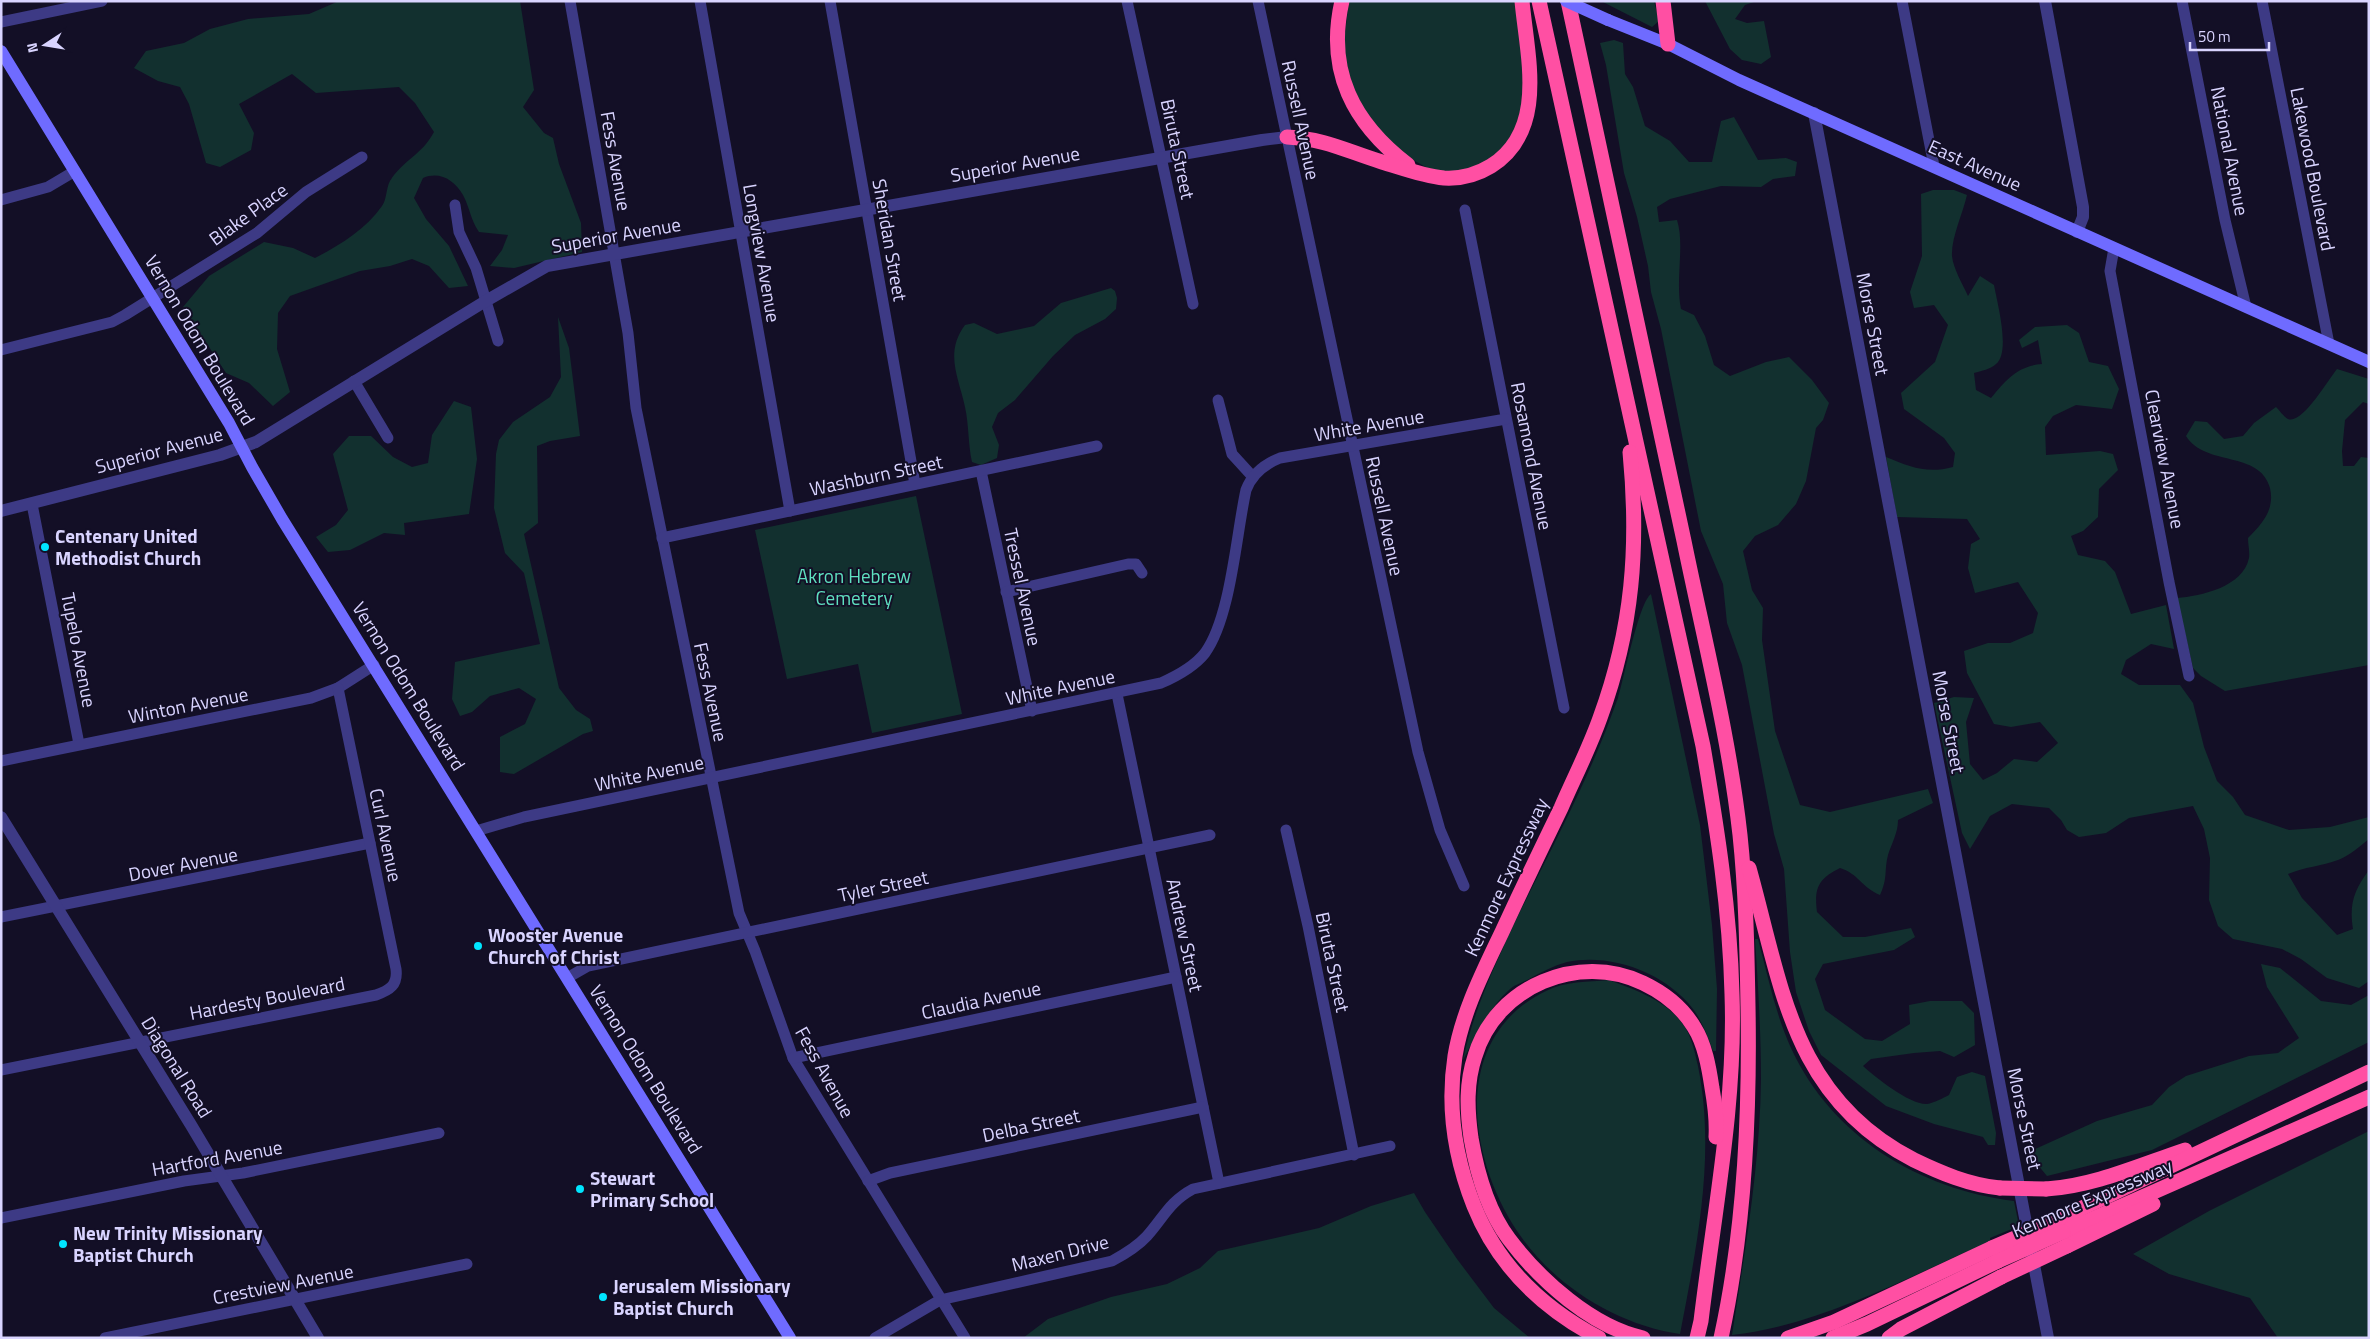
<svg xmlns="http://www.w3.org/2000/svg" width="2370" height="1339" font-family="'Titillium Web',sans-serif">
<rect width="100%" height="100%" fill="#130f26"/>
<g fill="#12302f">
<path d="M339 1H520L534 90 523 107 544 133 553 138 559 164 581 223 582 252 514 268 490 266 502 250 508 235 479 232C470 219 470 208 463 195 454 180 440 171 423 178L414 198 426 219 449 246 468 286 449 288 429 266 412 259 390 266 360 271 290 296 278 313 277 349 290 392 273 406 249 383 226 373 183 307 209 276 264 242 293 248 315 258C340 245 365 230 382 206 387 199 386 188 390 181 403 160 422 155 434 132L415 103 399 87 316 93 292 74 239 104 254 133 251 150 220 167 206 163 189 104 180 87 158 81 134 68 146 51 184 43 210 29 248 19 309 14Z"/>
<path d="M1349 1H1517L1525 89 1521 114 1515 131 1498 155 1488 162 1452 173 1431 170 1392 148 1354 95 1343 49Z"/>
<path d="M1601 1H1654L1659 21 1652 27Z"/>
<path d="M1705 1H1757L1745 5 1735 19 1747 23 1764 21 1771 57 1761 64 1742 60 1730 49Z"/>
<path d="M1614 40 1623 43 1625 74 1633 87 1645 126 1670 141 1689 162H1712L1721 121 1734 117 1758 160 1786 158 1797 162 1795 176 1773 179 1761 187 1721 186 1670 199 1657 207 1659 222 1677 220C1685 245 1675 280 1681 309L1694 315 1705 336 1714 365 1730 376 1766 362 1789 357 1812 380 1829 403 1823 420 1816 428 1806 481 1796 504 1778 525 1755 536 1743 551 1752 590 1763 608 1762 640 1775 731 1800 805 1830 812 1928 789 1933 803 1898 820C1898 833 1892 842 1888 855 1884 871 1888 878 1880 895 1861 887 1859 874 1840 868 1818 879 1814 888 1817 912L1843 937H1865L1911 928 1915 937 1894 950 1823 964 1815 979 1825 1010 1865 1039 1882 1041 1910 1024 1909 1005 1930 1001H1962L1974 1013 1975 1045 1954 1057 1940 1051 1914 1053 1871 1059 1863 1066C1875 1077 1910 1105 1927 1104 1934 1103 1943 1098 1949 1095L1957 1077 1972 1072 1985 1076 1996 1133 1995 1145H1988L1983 1137 1934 1124 1886 1106 1821 1055 1809 1031 1796 992 1790 952 1784 869 1774 834 1742 665 1727 623 1723 584 1701 531 1661 329 1651 292 1648 266 1637 217 1624 173 1606 65 1600 43Z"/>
<path d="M1933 190H1954L1967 195C1963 213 1951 238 1952 256 1953 268 1963 285 1968 296L1980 276 1994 285C1997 302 2011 352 1996 364 1991 369 1981 371 1974 373L1976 390 1991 398C2006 380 2017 366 2042 364L2038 340 2022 348 2019 340 2035 327 2067 325 2079 333 2089 362 2108 366 2119 389 2112 409 2076 405 2053 416 2045 427 2046 455 2100 451 2113 454 2118 470 2099 489 2098 517 2083 531 2071 536 2078 555 2105 561 2115 572 2131 614 2166 605 2174 649 2151 644 2126 660 2121 674 2139 685H2180L2193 703 2204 747 2217 781 2233 797 2245 815 2289 830 2330 827 2369 817V839C2360 846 2349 856 2338 860 2322 866 2304 867 2288 874L2302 898 2337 935 2353 929C2349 904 2354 890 2369 870V981L2359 988 2327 978 2301 959 2282 949 2233 939 2218 926 2209 900 2210 858 2204 829 2193 806 2129 818 2106 833 2079 837 2067 830 2061 820 2049 808 2012 804 1990 816 1970 849 1962 833 1934 703 1954 697 1974 698 1966 722 1970 764 1983 780 1997 773 2014 759 2037 762 2058 743 2040 722 2011 727 1994 724 1967 673 1964 651 1988 643H2010L2033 633 2038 613 2018 582 1975 593 1968 568 1971 544 1980 539 1967 519 1897 517 1886 457C1910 467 1927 474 1953 467L1955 453 1944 438 1904 409 1901 393 1935 362 1948 325 1934 305 1914 308 1910 292 1922 256 1921 194Z"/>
<path d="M1111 288 1115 291 1117 298 1116 309 1105 319 1075 335 1053 356 1015 400 998 413 992 427 999 445 997 458 981 465 972 462C968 444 969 425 965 407 959 378 944 353 965 325L974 323 997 334 1034 326 1061 303Z"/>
<path d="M558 317 569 348 580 436 550 441 537 446 538 523 524 534 559 688 576 710 590 719 593 731 583 734 514 774 500 772V737L525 724 536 699 519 688 490 696 472 712 460 716 452 699 455 662 540 644 524 573 505 553 494 508 496 454 499 440 513 422 550 397 561 377Z"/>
<path d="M2337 369 2369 379V404L2363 402 2345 420 2342 451 2343 466H2354L2361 457 2369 458V665L2225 691 2201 676 2193 668 2177 598C2201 596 2243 587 2249 558 2250 552 2248 545 2248 538 2262 524 2275 510 2270 488 2260 450 2205 467 2186 436L2195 421 2207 422 2224 439 2243 436 2254 423 2276 407C2279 410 2284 417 2288 419 2302 425 2328 380 2337 369Z"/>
<path d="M454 401 471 407 477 459 469 514 404 523 405 535 384 533 350 550 328 552 316 537 336 525 348 510 333 454 349 436H371L393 457 412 467 428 463 432 435Z"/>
<path d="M916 496 962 714 872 733 858 664 787 679 755 530Z"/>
<path d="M1651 594 1700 825 1712 925 1717 989 1716 1051H1713C1708 1037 1702 1021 1693 1009 1665 973 1612 953 1567 962 1553 966 1541 972 1529 979 1522 983 1514 985 1509 990 1488 1009 1476 1036 1463 1060 1473 1012 1494 967 1515 922 1546 859 1580 796 1606 730 1610 719 1614 709 1618 698 1624 679 1639 602 1651 594Z"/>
<path d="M1755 939H1758C1768 976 1775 1013 1791 1048 1832 1137 1919 1189 2014 1201L2019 1226 1990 1238V1241C1911 1276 1818 1326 1732 1335 1745 1251 1760 1165 1761 1079 1761 1032 1758 985 1755 939Z"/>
<path d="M2261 964 2280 968 2321 1001 2351 1005 2369 995V1042L2152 1150 2047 1176 2037 1164 2033 1150 2097 1121 2152 1105 2169 1087 2186 1076 2249 1056 2278 1053 2299 1038 2267 987Z"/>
<path d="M1609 980C1633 989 1660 998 1678 1018 1691 1032 1694 1049 1698 1066 1716 1155 1697 1246 1680 1334 1619 1325 1559 1289 1522 1238 1469 1164 1447 1039 1546 991 1565 981 1588 982 1609 980Z"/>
<path d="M2369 1131V1338H2278L2250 1298 2169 1274 2133 1254 2209 1211Z"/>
<path d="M1414 1193 1425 1212 1457 1259 1494 1308 1530 1338H1023L1048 1319 1111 1297 1167 1284 1200 1268 1218 1251 1319 1228 1371 1206Z"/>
</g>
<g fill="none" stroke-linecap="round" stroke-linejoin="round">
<g stroke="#3d3a85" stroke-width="11">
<path d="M570 1 628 333 636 408 739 913 755 951 793 1058 965 1338"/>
<path d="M700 1 790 511"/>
<path d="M830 1 915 484"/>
<path d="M1127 1 1193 304"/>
<path d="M1258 1 1418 752 1440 830 1464 886"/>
<path d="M1902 1 1934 166"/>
<path d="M2182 1 2225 220 2246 307"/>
<path d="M2262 1 2329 344"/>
<path d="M1 22 102 1"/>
<path d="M1 200 48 187 75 171"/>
<path d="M455 205 459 232 476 268 498 341"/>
<path d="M1465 210 1564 708"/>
<path d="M2114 248 2110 271 2169 582 2189 676"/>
<path d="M1 350 112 322 125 315 257 233 306 192 362 157"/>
<path d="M354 381 388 438"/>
<path d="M1218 400 1232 454 1253 477"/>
<path d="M981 471 1032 711"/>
<path d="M32 504 79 744"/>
<path d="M662 538 1097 446"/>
<path d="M1006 592 1128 564H1136L1142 573"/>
<path d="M1117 694 1219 1183"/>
<path d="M1 761 311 698 338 688 374 665"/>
<path d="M1286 830 1308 926 1354 1155"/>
<path d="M476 831 524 817 1161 683C1177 676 1194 667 1205 653 1231 617 1236 535 1246 490 1252 474 1265 464 1280 458L1506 419"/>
<path d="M1 917 370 843"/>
<path d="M567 978 588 966 1210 835"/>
<path d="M793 1058 1176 977"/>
<path d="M1 1070 376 995C390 990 398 985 396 969L338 688"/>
<path d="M868 1181 890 1173 1203 1107"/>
<path d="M1 1218 184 1181 243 1173 439 1133"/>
<path d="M105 1338 467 1264"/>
<path d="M875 1338 940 1300 1112 1261C1125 1254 1137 1247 1147 1236 1164 1217 1169 1202 1193 1189L1390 1146"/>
</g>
<g stroke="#3d3a85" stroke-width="12">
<path d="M2045 1 2083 207V217L2077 232"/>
<path d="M1814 113 2048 1338"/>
<path d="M1 511 220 455 256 442 484 302 547 266 1262 140 1287 137"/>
<path d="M1 817 191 1125 318 1338"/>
</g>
<g stroke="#6f6bff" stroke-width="12">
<path d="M1608 20 1668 44 1739 80 2369 362"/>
<path d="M1 51 229 423 252 467 282 519 790 1338"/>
</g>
<g stroke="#ff4fa3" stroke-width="15">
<path d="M1342 1C1326 71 1353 123 1408 165"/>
<path d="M1539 1 1703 746C1717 828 1730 910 1732 994 1736 1103 1714 1212 1701 1321L1697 1338"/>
<path d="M1568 1C1606 181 1646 361 1684 541 1704 639 1729 736 1740 835 1746 892 1747 949 1748 1006 1750 1116 1745 1229 1721 1338"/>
<path d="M1663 1 1668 44"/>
<path d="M1287 137C1326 139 1346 151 1382 162 1402 168 1423 176 1444 178 1461 179 1478 174 1491 166 1548 130 1527 56 1522 1"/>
<path d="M1749 868C1782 986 1792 1098 1914 1160 1941 1173 1969 1185 2000 1188"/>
<path d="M2046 1189C2094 1186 2140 1165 2185 1150"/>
<path d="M2059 1219 2369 1072"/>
<path d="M2063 1232 2369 1097"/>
<path d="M2067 1246 2153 1204"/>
<path d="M1599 1338C1542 1308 1498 1266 1474 1206 1455 1158 1447 1107 1455 1056 1462 1013 1483 972 1502 932 1521 891 1541 849 1561 808 1574 778 1589 749 1600 718 1633 628 1639 546 1630 452"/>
<path d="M1643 1338C1592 1327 1540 1280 1509 1239 1487 1210 1477 1173 1471 1138 1467 1109 1466 1083 1475 1056 1496 986 1579 952 1643 983 1664 993 1682 1007 1694 1027 1705 1044 1709 1068 1712 1088 1715 1105 1717 1120 1716 1137"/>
<path d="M1788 1338 1834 1322 1992 1248"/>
<path d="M1833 1338 1867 1324 1998 1261"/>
<path d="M1889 1338 1901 1329 2001 1277"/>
</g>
<path stroke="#6f6bff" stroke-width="12" d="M1566 1 1608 20"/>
<g stroke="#ff4fa3" stroke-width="15">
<path d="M2000 1188 2046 1189"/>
<path d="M1992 1248 2059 1219"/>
<path d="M1998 1261 2063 1232"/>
<path d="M2001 1277 2067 1246"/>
</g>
</g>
<g fill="#00e5ff" stroke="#130f26" stroke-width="2">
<circle cx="45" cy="547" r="5"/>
<circle cx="478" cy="946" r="5"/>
<circle cx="580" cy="1189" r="5"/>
<circle cx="63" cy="1244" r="5"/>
<circle cx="603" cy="1297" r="5"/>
</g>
<g text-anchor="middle" stroke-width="4" stroke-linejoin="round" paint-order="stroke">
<g font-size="19" fill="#d9d4ff" stroke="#130f26">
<text transform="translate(1301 120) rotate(78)" y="7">Russell Avenue</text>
<text transform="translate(1178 149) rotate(78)" y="7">Biruta Street</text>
<text transform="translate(2230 151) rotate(79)" y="7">National Avenue</text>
<text transform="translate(616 161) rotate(80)" y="7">Fess Avenue</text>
<text transform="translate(1015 164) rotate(-10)" y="7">Superior Avenue</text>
<text transform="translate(1975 165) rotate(24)" y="7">East Avenue</text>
<text transform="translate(2313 169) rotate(79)" y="7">Lakewood Boulevard</text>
<text transform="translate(248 214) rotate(-36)" y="7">Blake Place</text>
<text transform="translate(616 235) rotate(-10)" y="7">Superior Avenue</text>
<text transform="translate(890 240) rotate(80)" y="7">Sheridan Street</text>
<text transform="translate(762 253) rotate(80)" y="7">Longview Avenue</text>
<text transform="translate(1873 324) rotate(79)" y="7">Morse Street</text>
<text transform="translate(200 340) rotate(59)" y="7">Vernon Odom Boulevard</text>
<text transform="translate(1369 425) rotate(-10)" y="7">White Avenue</text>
<text transform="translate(159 450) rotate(-15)" y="7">Superior Avenue</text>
<text transform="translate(1532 456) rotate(79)" y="7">Rosamond Avenue</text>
<text transform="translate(2165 459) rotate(79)" y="7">Clearview Avenue</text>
<text transform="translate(876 475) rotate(-12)" y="7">Washburn Street</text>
<text transform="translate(1385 516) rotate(78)" y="7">Russell Avenue</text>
<text transform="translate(1023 587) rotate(78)" y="7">Tressel Avenue</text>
<text transform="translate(79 650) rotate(79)" y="7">Tupelo Avenue</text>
<text transform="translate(409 686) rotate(58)" y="7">Vernon Odom Boulevard</text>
<text transform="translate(1060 687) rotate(-12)" y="7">White Avenue</text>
<text transform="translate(711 692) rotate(78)" y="7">Fess Avenue</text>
<text transform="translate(188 705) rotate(-11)" y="7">Winton Avenue</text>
<text transform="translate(1949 722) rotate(79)" y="7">Morse Street</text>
<text transform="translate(649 773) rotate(-12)" y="7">White Avenue</text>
<text transform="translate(386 835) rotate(78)" y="7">Curl Avenue</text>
<text transform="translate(183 864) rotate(-11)" y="7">Dover Avenue</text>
<text transform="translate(1506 877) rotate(-65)" y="7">Kenmore Expressway</text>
<text transform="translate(883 886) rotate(-12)" y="7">Tyler Street</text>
<text transform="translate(1185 935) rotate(78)" y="7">Andrew Street</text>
<text transform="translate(1333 962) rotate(78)" y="7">Biruta Street</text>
<text transform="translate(267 998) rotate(-11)" y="7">Hardesty Boulevard</text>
<text transform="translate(981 1000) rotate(-12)" y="7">Claudia Avenue</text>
<text transform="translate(177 1067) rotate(58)" y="7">Diagonal Road</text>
<text transform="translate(646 1069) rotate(58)" y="7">Vernon Odom Boulevard</text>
<text transform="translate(825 1072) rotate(61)" y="7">Fess Avenue</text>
<text transform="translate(2025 1119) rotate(78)" y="7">Morse Street</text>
<text transform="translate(1031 1125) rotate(-12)" y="7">Delba Street</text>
<text transform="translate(217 1158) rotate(-10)" y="7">Hartford Avenue</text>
<text transform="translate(2092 1198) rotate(-23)" y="7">Kenmore Expressway</text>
<text transform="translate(1060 1253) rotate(-14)" y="7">Maxen Drive</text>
<text transform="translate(283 1284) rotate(-11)" y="7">Crestview Avenue</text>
</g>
<g font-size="19" font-weight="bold" fill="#d9d4ff" stroke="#130f26" text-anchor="start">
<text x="55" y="543">Centenary United<tspan x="55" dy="22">Methodist Church</tspan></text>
<text x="488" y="942">Wooster Avenue<tspan x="488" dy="22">Church of Christ</tspan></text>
<text x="590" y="1185">Stewart<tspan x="590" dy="22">Primary School</tspan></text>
<text x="73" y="1240">New Trinity Missionary<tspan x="73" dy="22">Baptist Church</tspan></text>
<text x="613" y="1293">Jerusalem Missionary<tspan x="613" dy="22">Baptist Church</tspan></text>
</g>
<g font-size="19" fill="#5fe0c0" stroke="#130f26">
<text x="854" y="583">Akron Hebrew<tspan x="854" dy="22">Cemetery</tspan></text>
</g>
</g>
<rect width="2370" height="1339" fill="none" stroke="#d9d4ff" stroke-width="5"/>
<g transform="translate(45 45) rotate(258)" stroke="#130f26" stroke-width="4" paint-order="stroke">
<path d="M0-4L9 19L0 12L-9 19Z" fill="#d9d4ff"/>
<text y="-8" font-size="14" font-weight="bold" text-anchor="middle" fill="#d9d4ff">N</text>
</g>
<path d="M2190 42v8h79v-8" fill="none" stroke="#d9d4ff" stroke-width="2.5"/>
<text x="2198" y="42" font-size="15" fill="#d9d4ff" stroke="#130f26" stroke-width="4" paint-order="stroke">50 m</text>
</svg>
